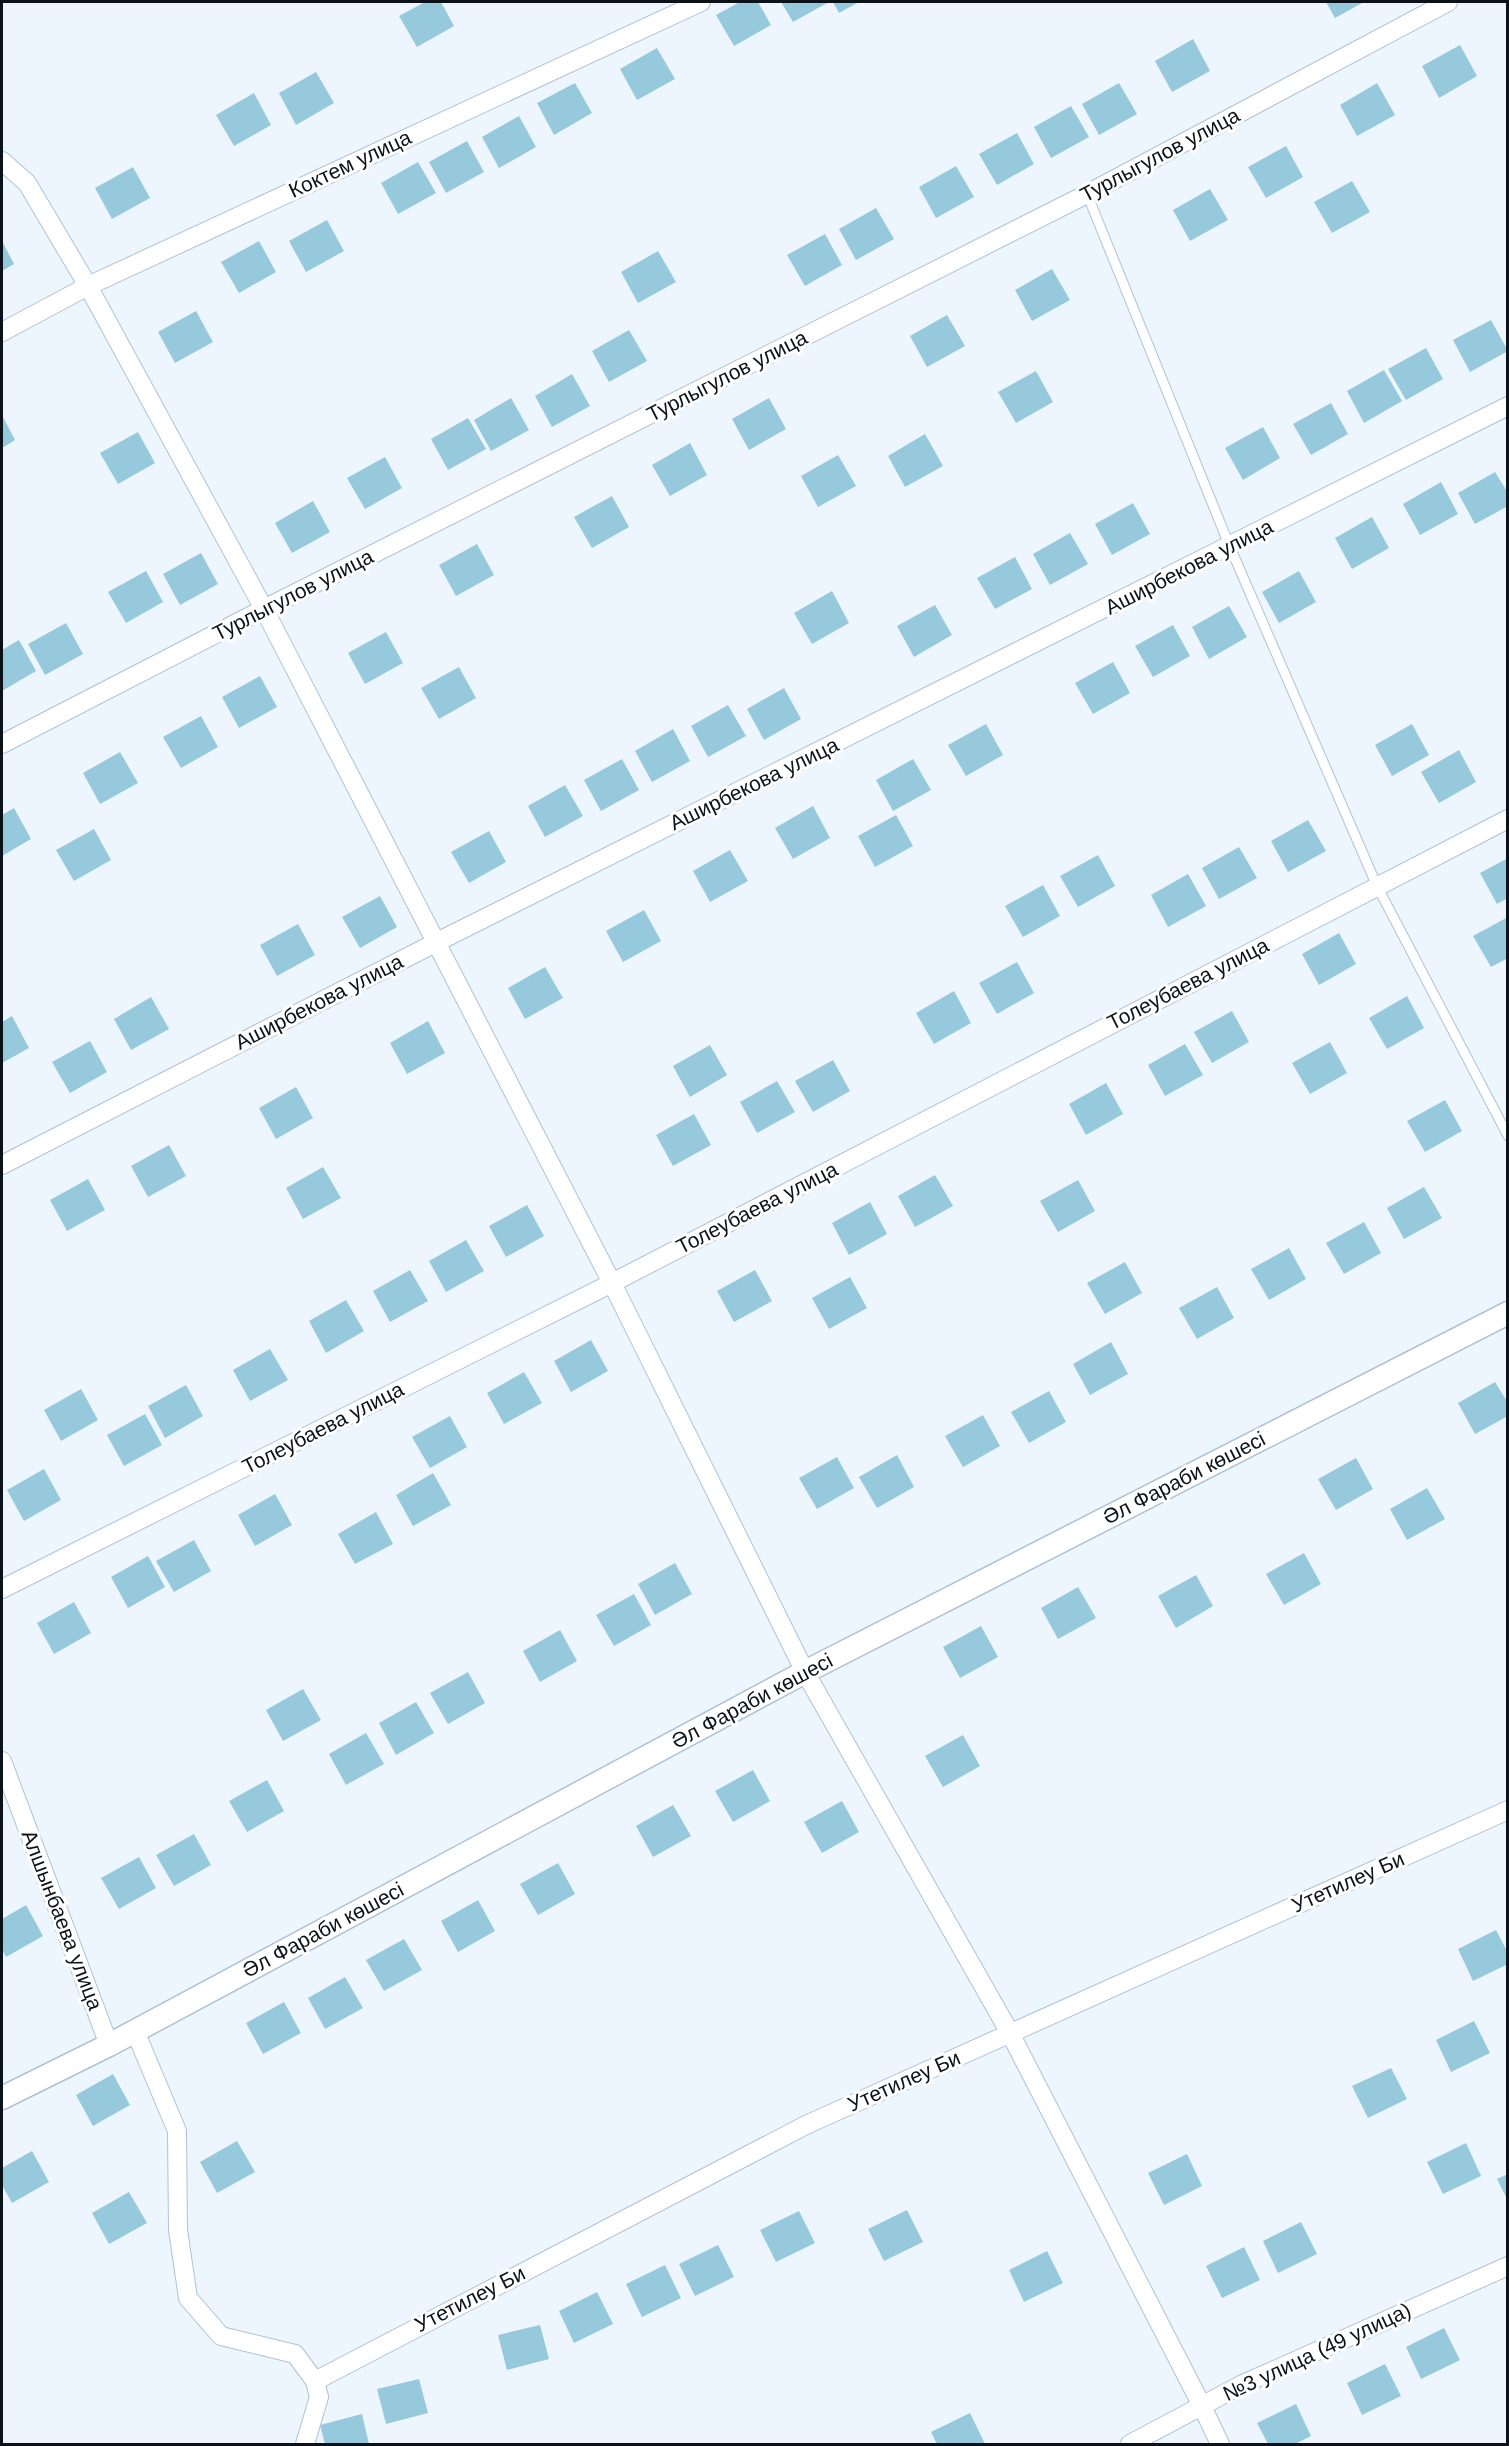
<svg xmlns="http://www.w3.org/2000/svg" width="1509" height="2446" font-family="Arial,sans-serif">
<rect width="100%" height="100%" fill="#edf6fe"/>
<g fill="#97c9dc">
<path d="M425 2H441L454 26 417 47 399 16Z"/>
<path d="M740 2H758L771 25 734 46 716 15Z"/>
<path d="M781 2H829L793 22Z"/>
<path d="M833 2H859L839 13Z"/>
<path d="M1326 2H1364L1335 18Z"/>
<path d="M1193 39 1210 71 1172 92 1155 61Z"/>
<path d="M1460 45 1477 76 1439 98 1422 66Z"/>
<path d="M657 48 675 79 637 100 620 69Z"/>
<path d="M316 72 334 103 296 125 279 93Z"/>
<path d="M575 83 592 113 554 135 537 103Z"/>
<path d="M1119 83 1137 114 1099 135 1082 104Z"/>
<path d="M1377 83 1395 115 1357 136 1340 105Z"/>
<path d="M254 93 271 125 234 146 216 115Z"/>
<path d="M1071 106 1089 137 1051 158 1034 127Z"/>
<path d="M519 116 536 147 499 168 482 137Z"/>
<path d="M1017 133 1034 164 997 185 979 154Z"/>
<path d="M467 141 484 172 446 193 429 162Z"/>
<path d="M1286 146 1303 177 1266 198 1248 167Z"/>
<path d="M418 162 436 193 398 214 381 183Z"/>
<path d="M956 166 974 197 936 218 919 187Z"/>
<path d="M133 167 150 198 112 219 95 188Z"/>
<path d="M1352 181 1370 212 1332 233 1314 202Z"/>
<path d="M1210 189 1228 220 1190 241 1173 210Z"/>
<path d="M876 208 894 239 856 260 839 229Z"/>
<path d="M327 220 344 251 306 272 289 241Z"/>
<path d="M825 234 842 265 805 286 787 255Z"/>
<path d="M2 241 14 264 2 271Z"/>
<path d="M259 241 276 272 239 293 221 262Z"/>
<path d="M658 251 676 282 638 303 621 272Z"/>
<path d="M1052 269 1070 300 1032 321 1015 290Z"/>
<path d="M196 311 213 342 175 363 158 332Z"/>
<path d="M947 315 965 346 927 367 910 336Z"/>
<path d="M1491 320 1508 351 1470 372 1453 340Z"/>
<path d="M629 330 647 361 609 382 592 351Z"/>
<path d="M1426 348 1443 379 1406 400 1388 369Z"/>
<path d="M1384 370 1402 401 1364 423 1347 391Z"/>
<path d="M1036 371 1053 402 1016 423 998 392Z"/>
<path d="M572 374 590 406 552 427 535 396Z"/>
<path d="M511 398 529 430 491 451 474 420Z"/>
<path d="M769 398 786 429 749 450 732 419Z"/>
<path d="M1331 403 1348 434 1311 455 1293 424Z"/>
<path d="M2 415 15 440 2 448Z"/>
<path d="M468 418 486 449 448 470 431 439Z"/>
<path d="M1263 427 1280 458 1243 480 1225 448Z"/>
<path d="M138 432 155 463 118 484 100 453Z"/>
<path d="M925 434 943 466 905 487 888 456Z"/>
<path d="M690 443 707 475 670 496 652 465Z"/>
<path d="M838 455 856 486 818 507 801 476Z"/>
<path d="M385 457 402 488 365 509 347 478Z"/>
<path d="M1495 472 1508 493V506L1475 524 1458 493Z"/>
<path d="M1441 482 1458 514 1420 535 1403 504Z"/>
<path d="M612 496 629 527 592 548 574 517Z"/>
<path d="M313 501 330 532 292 553 275 523Z"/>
<path d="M1133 503 1150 534 1112 555 1095 524Z"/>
<path d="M1372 517 1389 548 1352 569 1335 538Z"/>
<path d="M1070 533 1088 564 1050 585 1033 554Z"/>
<path d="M477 544 494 575 456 596 439 565Z"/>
<path d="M201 553 218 584 180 605 163 574Z"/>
<path d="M1015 557 1032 589 995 609 977 578Z"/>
<path d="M146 571 163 602 126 623 108 592Z"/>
<path d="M1299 571 1316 602 1279 623 1262 592Z"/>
<path d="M832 591 849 623 812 644 794 613Z"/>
<path d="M935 605 952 635 914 657 897 626Z"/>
<path d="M1229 606 1247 637 1209 659 1192 627Z"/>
<path d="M66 623 83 654 45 675 28 644Z"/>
<path d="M1173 625 1190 656 1153 677 1135 646Z"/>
<path d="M386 632 403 663 365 684 348 653Z"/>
<path d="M19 640 36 671 2 691V650Z"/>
<path d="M1113 662 1130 693 1093 714 1075 683Z"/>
<path d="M459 667 476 698 439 719 421 688Z"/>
<path d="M260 676 277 707 239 728 222 697Z"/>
<path d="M784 688 801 719 764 740 747 709Z"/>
<path d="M728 705 746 736 708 757 691 726Z"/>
<path d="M201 716 218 747 181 768 163 737Z"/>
<path d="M986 724 1003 755 966 776 948 745Z"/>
<path d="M1412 724 1429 755 1392 776 1375 745Z"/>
<path d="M673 729 690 761 652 782 635 751Z"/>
<path d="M1459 750 1476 782 1439 803 1421 772Z"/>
<path d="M120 752 138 783 100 804 83 773Z"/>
<path d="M622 759 639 790 601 811 584 780Z"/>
<path d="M913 759 931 790 893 811 876 780Z"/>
<path d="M565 785 583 816 545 837 528 806Z"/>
<path d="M813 806 830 838 793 859 775 828Z"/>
<path d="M14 808 31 839 2 856V815Z"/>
<path d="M896 815 913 846 875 867 858 836Z"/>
<path d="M1308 820 1326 851 1288 872 1271 841Z"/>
<path d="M94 829 111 860 74 881 56 850Z"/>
<path d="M489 831 506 862 469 883 451 852Z"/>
<path d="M1239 847 1257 878 1219 899 1202 868Z"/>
<path d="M730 850 748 881 710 902 693 871Z"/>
<path d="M1098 855 1115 886 1078 907 1060 876Z"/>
<path d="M1508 858V898L1497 904 1480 873Z"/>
<path d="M1188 874 1206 906 1168 927 1151 895Z"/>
<path d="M1043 885 1060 916 1023 937 1005 906Z"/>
<path d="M380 896 397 927 360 948 342 917Z"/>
<path d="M644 910 661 941 623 962 606 931Z"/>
<path d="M1508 917V958L1491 967 1473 936Z"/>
<path d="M298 924 315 955 277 976 260 945Z"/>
<path d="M1339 933 1356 964 1319 985 1302 954Z"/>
<path d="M1017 962 1034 993 997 1014 979 983Z"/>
<path d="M545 967 563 998 525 1019 508 988Z"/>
<path d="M954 991 971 1023 934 1044 916 1013Z"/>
<path d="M1407 996 1424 1028 1387 1049 1369 1018Z"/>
<path d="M151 997 169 1029 131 1050 114 1019Z"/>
<path d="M1232 1011 1249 1042 1212 1063 1194 1032Z"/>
<path d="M12 1016 29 1048 2 1063V1022Z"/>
<path d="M428 1021 445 1053 407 1074 390 1043Z"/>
<path d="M90 1041 107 1072 70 1093 52 1062Z"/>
<path d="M1330 1042 1347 1073 1310 1094 1292 1063Z"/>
<path d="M1185 1044 1203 1075 1165 1096 1148 1065Z"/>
<path d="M710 1045 727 1075 690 1097 673 1066Z"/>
<path d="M833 1060 850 1091 813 1112 795 1081Z"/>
<path d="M777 1081 795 1112 757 1133 740 1102Z"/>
<path d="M1106 1083 1123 1114 1086 1135 1069 1104Z"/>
<path d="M296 1087 313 1118 276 1139 259 1108Z"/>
<path d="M1445 1100 1462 1131 1425 1152 1407 1121Z"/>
<path d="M694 1114 711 1145 673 1166 656 1135Z"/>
<path d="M169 1145 186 1176 148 1197 131 1166Z"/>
<path d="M323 1167 341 1198 303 1219 286 1188Z"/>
<path d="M935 1175 953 1206 915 1227 898 1196Z"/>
<path d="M88 1179 105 1210 67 1231 50 1200Z"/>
<path d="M1078 1180 1095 1211 1058 1232 1040 1201Z"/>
<path d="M1424 1187 1442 1218 1404 1239 1387 1208Z"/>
<path d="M870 1202 887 1234 849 1255 832 1223Z"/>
<path d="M527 1205 544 1236 506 1257 489 1226Z"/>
<path d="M1364 1222 1381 1253 1344 1274 1326 1243Z"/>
<path d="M466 1240 484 1271 446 1292 429 1261Z"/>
<path d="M1289 1248 1306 1279 1269 1300 1251 1269Z"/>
<path d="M1125 1262 1142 1293 1105 1314 1087 1283Z"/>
<path d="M410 1270 428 1301 390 1322 373 1291Z"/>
<path d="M755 1270 772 1301 734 1322 717 1291Z"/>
<path d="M850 1277 867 1308 829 1329 812 1298Z"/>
<path d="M1217 1287 1234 1318 1197 1339 1179 1308Z"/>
<path d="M346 1300 364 1331 326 1353 309 1321Z"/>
<path d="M591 1340 608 1371 571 1392 554 1361Z"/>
<path d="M1111 1342 1128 1374 1090 1395 1073 1364Z"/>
<path d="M270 1349 288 1380 250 1401 233 1370Z"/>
<path d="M524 1372 542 1403 504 1424 487 1393Z"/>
<path d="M1495 1382 1508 1403V1416L1475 1434 1458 1403Z"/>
<path d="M186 1385 203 1416 165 1438 148 1406Z"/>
<path d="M81 1389 98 1420 61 1441 44 1410Z"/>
<path d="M1049 1391 1066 1422 1029 1443 1011 1412Z"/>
<path d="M145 1414 162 1445 124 1466 107 1435Z"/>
<path d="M983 1415 1000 1446 963 1467 945 1436Z"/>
<path d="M450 1416 467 1447 430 1468 412 1437Z"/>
<path d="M897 1455 914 1487 877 1508 859 1477Z"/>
<path d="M837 1457 854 1488 817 1509 799 1478Z"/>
<path d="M1356 1458 1373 1489 1336 1510 1318 1479Z"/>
<path d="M44 1469 61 1500 24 1521 7 1490Z"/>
<path d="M433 1473 451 1505 413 1526 396 1495Z"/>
<path d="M1427 1488 1445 1519 1407 1540 1390 1509Z"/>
<path d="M275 1494 292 1525 255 1546 238 1515Z"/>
<path d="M376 1512 393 1544 355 1564 338 1534Z"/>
<path d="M194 1540 211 1571 174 1592 156 1561Z"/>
<path d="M1304 1553 1321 1584 1284 1605 1266 1574Z"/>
<path d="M148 1556 165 1587 128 1608 111 1577Z"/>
<path d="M675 1563 692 1594 655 1615 638 1584Z"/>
<path d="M1196 1575 1213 1606 1176 1628 1158 1596Z"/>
<path d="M1078 1587 1096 1618 1058 1639 1041 1608Z"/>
<path d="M634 1594 651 1625 614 1646 596 1615Z"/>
<path d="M74 1602 91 1633 54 1654 37 1623Z"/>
<path d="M981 1626 998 1657 960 1678 943 1647Z"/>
<path d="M560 1630 577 1661 540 1682 523 1651Z"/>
<path d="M468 1672 485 1703 448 1724 430 1693Z"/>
<path d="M303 1689 321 1720 283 1741 266 1710Z"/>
<path d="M416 1702 434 1733 396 1755 379 1723Z"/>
<path d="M366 1733 384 1764 346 1785 329 1754Z"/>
<path d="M963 1735 980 1766 943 1787 925 1756Z"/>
<path d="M753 1770 770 1801 733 1822 715 1791Z"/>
<path d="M267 1780 284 1811 247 1832 229 1801Z"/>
<path d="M842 1801 859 1832 822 1853 804 1822Z"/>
<path d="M673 1805 691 1836 653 1857 636 1826Z"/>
<path d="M194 1834 211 1865 174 1886 156 1855Z"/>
<path d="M139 1857 156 1888 119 1909 101 1878Z"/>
<path d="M558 1863 575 1894 538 1915 520 1884Z"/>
<path d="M478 1900 495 1931 458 1952 441 1921Z"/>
<path d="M26 1905 43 1936 6 1957 2 1949V1919Z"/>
<path d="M1496 1930 1508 1953V1964L1473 1981 1458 1949Z"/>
<path d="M404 1939 422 1970 384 1991 366 1960Z"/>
<path d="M345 1977 363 2008 325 2029 308 1998Z"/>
<path d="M284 2002 301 2033 263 2054 246 2023Z"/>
<path d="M1474 2021 1490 2053 1451 2072 1436 2040Z"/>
<path d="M1391 2068 1407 2099 1368 2118 1352 2086Z"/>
<path d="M113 2074 130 2105 93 2126 76 2095Z"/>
<path d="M237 2141 255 2172 217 2193 200 2162Z"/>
<path d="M1466 2143 1481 2176 1443 2194 1427 2162Z"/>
<path d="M32 2151 49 2182 12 2203 2 2185V2168Z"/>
<path d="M1187 2154 1202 2186 1164 2205 1148 2173Z"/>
<path d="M1508 2174V2201L1497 2179Z"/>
<path d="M129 2192 147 2223 109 2244 92 2213Z"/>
<path d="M907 2210 923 2242 884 2261 868 2229Z"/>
<path d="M799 2211 815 2243 776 2262 760 2230Z"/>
<path d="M1301 2222 1317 2254 1278 2273 1263 2241Z"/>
<path d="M718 2245 734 2277 695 2296 679 2264Z"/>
<path d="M1244 2247 1260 2280 1222 2298 1206 2266Z"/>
<path d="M1047 2251 1063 2283 1024 2302 1009 2270Z"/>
<path d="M665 2265 681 2298 642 2317 626 2284Z"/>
<path d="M597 2292 613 2324 574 2343 559 2311Z"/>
<path d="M540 2325 549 2359 507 2370 498 2335Z"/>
<path d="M1444 2328 1460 2360 1421 2379 1406 2347Z"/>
<path d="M1385 2364 1401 2396 1362 2415 1347 2383Z"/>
<path d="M419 2379 428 2413 386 2424 377 2389Z"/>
<path d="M1296 2404 1311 2436 1295 2444H1268L1257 2423Z"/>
<path d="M970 2413 985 2444H937L931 2432Z"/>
<path d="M362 2414 369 2444H325L320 2425Z"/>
</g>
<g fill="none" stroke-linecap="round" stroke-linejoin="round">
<g stroke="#aec2d6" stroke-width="11">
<path id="service" d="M1087 194 1230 547 1377 886 1508 1136"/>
</g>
<g stroke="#aec2d6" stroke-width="20">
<g id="minor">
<path d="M2 161 27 183 88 286 264 609 612 1283 805 1672 1010 2033 1202 2406 1220 2444"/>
<path d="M2 332 88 286 701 2"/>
<path d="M2 744 264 609 1087 194 1448 2"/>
<path d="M2 1165 437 942 1508 406"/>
<path d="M2 1589 612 1283 1508 819"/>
<path d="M2 1761 109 2045"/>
<path d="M135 2031 177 2131 178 2230 188 2298 221 2336 295 2354 315 2381 319 2397 305 2444"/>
<path d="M315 2381 806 2125 1508 1810"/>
<path d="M1130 2444 1241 2385 1508 2266"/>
</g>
</g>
<g stroke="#aec2d6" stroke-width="25">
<path id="tertiary" d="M2 2098 109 2045 805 1672 1508 1313"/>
</g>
<use href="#service" stroke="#fff" stroke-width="9"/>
<use href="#minor" stroke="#fff" stroke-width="18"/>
<use href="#tertiary" stroke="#fff" stroke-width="22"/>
</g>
<g text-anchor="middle" stroke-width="6" stroke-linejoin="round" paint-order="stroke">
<g font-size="21" fill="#0b1219" stroke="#fff">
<text transform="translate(1160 155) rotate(-28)" y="7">Турлыгулов улица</text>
<text transform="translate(350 164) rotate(-25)" y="7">Коктем улица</text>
<text transform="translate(727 376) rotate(-27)" y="7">Турлыгулов улица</text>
<text transform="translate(1189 567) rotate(-27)" y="7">Аширбекова улица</text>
<text transform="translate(293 595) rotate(-27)" y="7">Турлыгулов улица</text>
<text transform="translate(754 784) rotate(-26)" y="7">Аширбекова улица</text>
<text transform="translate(1188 984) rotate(-27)" y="7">Толеубаева улица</text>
<text transform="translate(319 1002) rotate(-27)" y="7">Аширбекова улица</text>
<text transform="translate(757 1208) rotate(-27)" y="7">Толеубаева улица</text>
<text transform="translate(323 1428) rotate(-27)" y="7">Толеубаева улица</text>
<text transform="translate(1184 1478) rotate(-27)" y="7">Әл Фараби көшесі</text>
<text transform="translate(752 1701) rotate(-28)" y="7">Әл Фараби көшесі</text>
<text transform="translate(1348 1882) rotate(-24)" y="7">Утетилеу Би</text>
<text transform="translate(62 1920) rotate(69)" y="7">Алшынбаева улица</text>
<text transform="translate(323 1930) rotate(-28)" y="7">Әл Фараби көшесі</text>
<text transform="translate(904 2081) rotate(-24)" y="7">Утетилеу Би</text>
<text transform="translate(470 2299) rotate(-27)" y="7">Утетилеу Би</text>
<text transform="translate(1317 2352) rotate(-25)" y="7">№3 улица (49 улица)</text>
</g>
</g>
<rect width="1509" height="2446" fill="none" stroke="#0b1219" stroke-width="6"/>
</svg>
